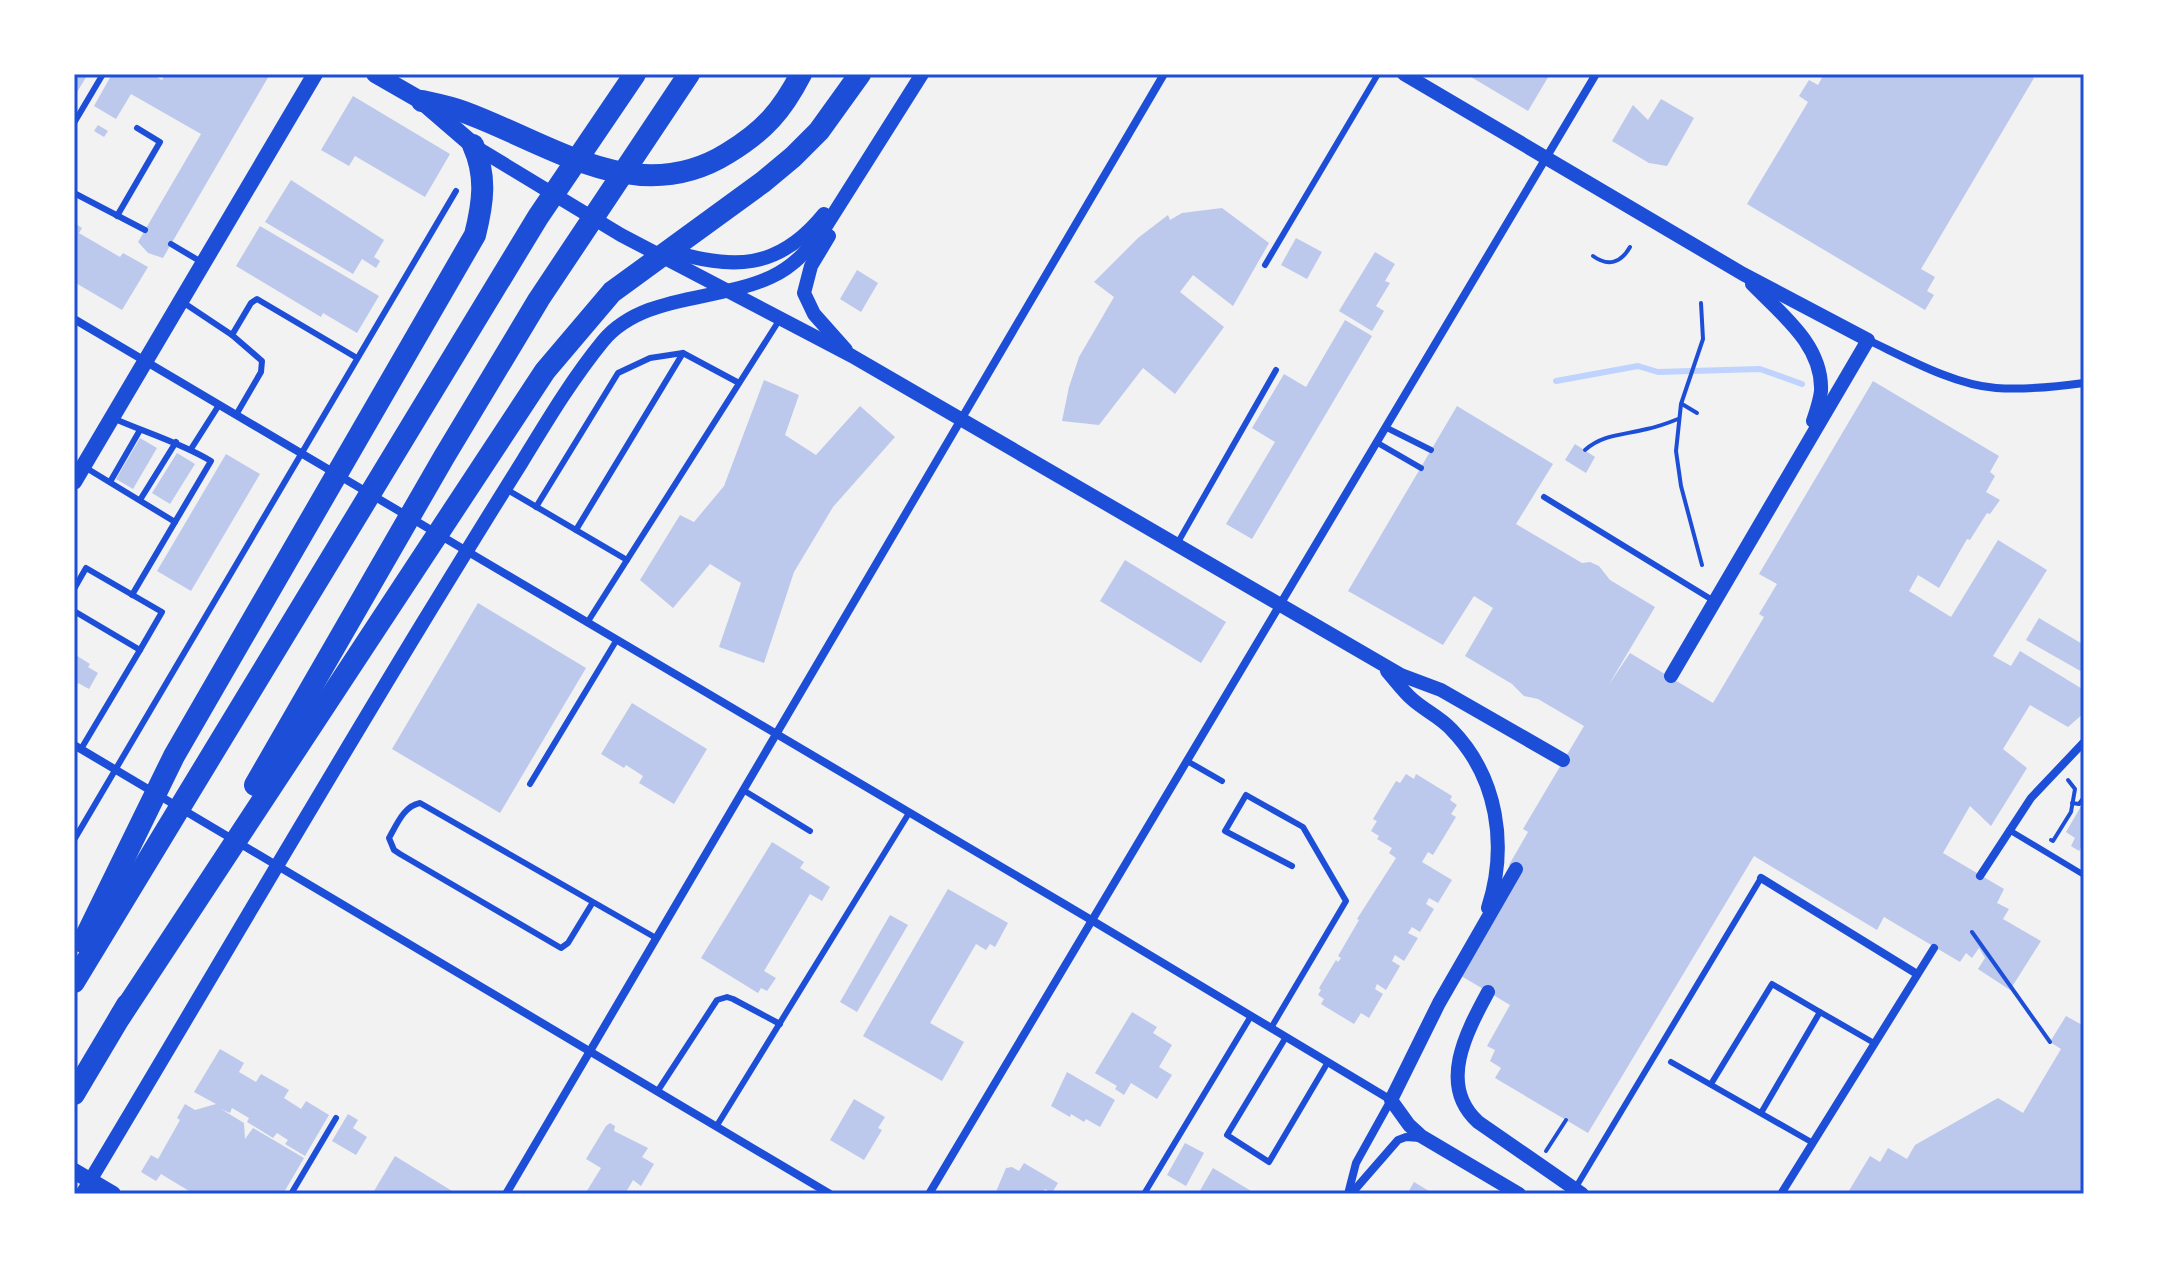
<svg xmlns="http://www.w3.org/2000/svg" width="2158" height="1268" font-family="'Public Sans',sans-serif">
<rect width="100%" height="100%" fill="#f2f2f2"/>
<g fill="none" stroke-linecap="round" stroke-linejoin="round">
<path stroke="#bfd3fe" stroke-width="6" d="M1556 381 1638 366 1658 372 1760 369 1802 384"/>
</g>
<g fill="#bdc9ec">
<path d="M74 74H88L74 97Z"/>
<path d="M112 74H151L162 80 165 74H270L163 258 148 253 138 242 201 134 131 94 116 119 94 106Z"/>
<path d="M1466 74H1550L1528 111Z"/>
<path d="M1824 74H2027L2034 78 1921 269 1935 277 1927 291 1934 295 1925 310 1747 204 1808 102 1799 96 1809 80 1818 85Z"/>
<path d="M353 96 450 154 425 197 355 156 349 166 321 150Z"/>
<path d="M1661 99 1694 118 1667 166 1649 163 1612 141 1633 105 1648 120Z"/>
<path d="M98 125 108 131 104 137 94 131Z"/>
<path d="M291 180 384 240 374 257 380 261 376 268 362 259 353 274 265 222Z"/>
<path d="M1222 208 1269 243 1233 306 1193 275 1180 292 1224 327 1175 394 1143 368 1099 425 1062 421 1069 387 1079 357 1114 297 1094 282 1138 238 1168 215 1170 220 1182 213Z"/>
<path d="M74 223 82 228 79 233 120 257 123 253 148 267 122 310 74 282Z"/>
<path d="M260 226 379 296 357 333 323 313 321 317 236 266Z"/>
<path d="M1296 238 1322 252 1307 279 1281 265Z"/>
<path d="M1375 252 1395 264 1385 281 1390 283 1376 306 1384 311 1372 331 1339 311Z"/>
<path d="M857 270 878 283 861 312 840 299Z"/>
<path d="M1345 320 1372 336 1252 539 1226 524 1275 442 1252 428 1284 374 1306 387Z"/>
<path d="M764 380 799 395 785 435 816 455 860 406 895 437 833 507 794 572 764 663 719 647 741 583 710 564 673 608 640 580 680 515 694 522 724 486Z"/>
<path d="M1873 381 1999 456 1990 472 1995 476 1986 492 2000 500 1990 514 1987 513 1970 540 1967 539 1939 588 1918 575 1909 591 1951 617 1998 540 2047 570 1993 656 2011 666 2020 651 2084 690V713L2068 727 2030 705 2003 749 2027 768 1991 826 1970 806 1943 853 2004 889 1997 903 2009 909 2003 919 2041 941 2010 990 1978 969 1985 958 1979 948 1972 958 1966 953 1960 962 1884 917 1877 930 1754 856 1588 1133 1495 1078 1501 1068 1490 1061 1495 1050 1487 1046 1510 1005 1458 974 1518 870 1509 865 1528 832 1523 829 1584 726 1538 699 1524 696 1512 684 1465 656 1493 608 1474 596 1443 645 1348 591 1457 406 1553 464 1516 524 1582 563 1590 562 1599 566 1610 580 1655 607 1608 686 1630 653 1713 703 1764 617 1759 614 1777 584 1759 574Z"/>
<path d="M140 438 157 448 133 489 116 479Z"/>
<path d="M1575 444 1595 457 1586 473 1565 460Z"/>
<path d="M177 453 195 464 170 504 152 493Z"/>
<path d="M226 454 260 474 191 591 157 571Z"/>
<path d="M1125 560 1226 622 1201 663 1100 601Z"/>
<path d="M478 603 586 668 500 813 392 749Z"/>
<path d="M2039 618 2084 645V673L2026 640Z"/>
<path d="M74 654 90 664 88 667 98 673 89 689 78 683 74 691Z"/>
<path d="M632 703 707 749 674 804 639 783 643 776 626 765 624 768 601 754Z"/>
<path d="M1406 774 1414 779 1416 774 1452 796 1450 800 1457 805 1451 814 1456 817 1433 855 1428 852 1422 862 1452 880 1438 903 1429 898 1426 904 1434 909 1420 932 1412 927 1408 933 1418 938 1404 961 1395 955 1392 961 1400 966 1386 990 1377 984 1375 989 1383 994 1369 1018 1361 1013 1354 1024 1321 1004 1324 999 1318 995 1321 990 1319 988 1336 960 1338 962 1341 958 1338 956 1359 920 1357 919 1396 858 1389 853 1392 848 1377 839 1379 836 1371 831 1377 821 1373 819 1396 781 1400 783Z"/>
<path d="M2084 801V843L2079 851 2071 846 2075 838 2066 832Z"/>
<path d="M772 842 804 862 800 868 830 887 822 901 810 894 764 971 776 978 767 991 761 988 758 993 701 958Z"/>
<path d="M948 889 1008 923 995 947 990 944 986 950 976 944 930 1023 964 1042 942 1081 863 1036Z"/>
<path d="M890 915 908 925 857 1012 840 1002Z"/>
<path d="M1132 1012 1157 1027 1153 1033 1172 1045 1159 1067 1172 1075 1157 1099 1131 1083 1124 1095 1115 1089 1117 1086 1095 1073Z"/>
<path d="M2066 1016 2084 1026V1194H1847L1870 1156 1880 1162 1888 1148 1907 1159 1915 1145 1998 1098 2023 1113 2061 1049 2050 1042Z"/>
<path d="M220 1049 244 1063 239 1072 256 1082 261 1074 289 1090 284 1098 301 1109 306 1101 329 1115 305 1156 285 1144 288 1140 277 1133 273 1138 247 1122 249 1118 232 1108 230 1113 221 1109 244 1123 245 1139 253 1128 304 1158 283 1194H194L161 1174 156 1181 141 1172 151 1155 158 1159 180 1120 177 1118 185 1104 195 1110 216 1104 194 1092Z"/>
<path d="M1067 1072 1115 1100 1100 1127 1086 1119 1084 1122 1071 1114 1070 1117 1051 1106Z"/>
<path d="M854 1099 885 1117 878 1128 882 1130 864 1160 830 1140Z"/>
<path d="M348 1114 358 1120 353 1128 367 1137 356 1155 332 1141Z"/>
<path d="M610 1123 615 1126 614 1131 648 1148 642 1157 654 1164 641 1186 633 1180 625 1194H585L601 1168 586 1159 606 1126Z"/>
<path d="M1185 1143 1204 1153 1186 1186 1167 1175Z"/>
<path d="M395 1156 457 1194H378L374 1191Z"/>
<path d="M1024 1163 1058 1183 1052 1193 1045 1189 1042 1194H995L1006 1168 1012 1167 1019 1171Z"/>
<path d="M1213 1168 1256 1194H1198Z"/>
<path d="M1414 1182 1434 1194H1407Z"/>
</g>
<g fill="none" stroke-linecap="round" stroke-linejoin="round">
<g stroke="#1d4ed8" stroke-width="4">
<path d="M1593 256C1608 267 1621 263 1630 247"/>
<path d="M1701 303 1703 339 1681 404 1676 451 1681 486 1702 565"/>
<path d="M1682 404 1697 413"/>
<path d="M1585 450C1603 434 1624 435 1647 429 1657 427 1668 423 1678 419"/>
<path d="M2072 803 2079 804 2084 797"/>
<path d="M2051 840 2053 841 2071 812 2075 789 2068 780"/>
<path d="M1972 932 2050 1042"/>
<path d="M1546 1151 1566 1120"/>
</g>
<g stroke="#1d4ed8" stroke-width="6">
<path d="M74 123 103 74"/>
<path d="M74 193 145 230"/>
<path d="M117 216 160 142 137 128"/>
<path d="M171 244 203 263"/>
<path d="M1265 265 1378 74"/>
<path d="M184 303 232 335 262 361 261 372 236 415"/>
<path d="M232 335 251 303 257 299 357 358"/>
<path d="M115 419C147 433 181 443 211 461L175 522"/>
<path d="M1385 427 1431 450"/>
<path d="M1376 442 1421 468"/>
<path d="M191 449 219 405"/>
<path d="M83 466 175 522 132 595"/>
<path d="M110 482 140 430"/>
<path d="M506 489 627 560"/>
<path d="M1544 497 1714 601"/>
<path d="M140 500 176 442"/>
<path d="M536 507 618 373 650 358 683 353 739 383"/>
<path d="M576 530 683 353"/>
<path d="M1177 544 1276 370"/>
<path d="M74 589 86 568 162 612 140 650 74 611"/>
<path d="M587 623 780 319"/>
<path d="M81 749 140 650"/>
<path d="M1187 761 1222 781"/>
<path d="M530 784 616 641"/>
<path d="M743 790 810 831"/>
<path d="M2009 830 2084 875"/>
<path d="M74 840 456 191"/>
<path d="M593 902 568 943 561 948 400 854 394 850 389 838C397 824 404 806 420 803L656 938"/>
<path d="M1271 1028 1346 901 1303 827 1246 795 1225 831 1292 866"/>
<path d="M1286 1037 1227 1135 1269 1162 1328 1062"/>
<path d="M1671 1062 1813 1143"/>
<path d="M1711 1084 1772 984 1820 1012"/>
<path d="M657 1092 717 1000 727 997 733 999 780 1024"/>
<path d="M1761 1113 1820 1012 1874 1043"/>
<path d="M716 1127 909 813"/>
<path d="M1576 1187 1761 878"/>
<path d="M291 1194 336 1118"/>
<path d="M1144 1194 1251 1016"/>
</g>
<g stroke="#1d4ed8" stroke-width="8">
<path d="M74 319 1093 921 1391 1100 1356 1163 1348 1194"/>
<path d="M1868 340C1906 358 1954 385 1996 388 2025 390 2055 387 2084 383"/>
<path d="M74 745 830 1194"/>
<path d="M1980 876 2031 798 2084 742"/>
<path d="M1761 878 1917 974"/>
<path d="M506 1194 1164 74"/>
<path d="M929 1194 1596 74"/>
<path d="M1351 1194 1398 1140 1406 1137 1420 1138"/>
<path d="M1781 1194 1934 948"/>
</g>
<g stroke="#1d4ed8" stroke-width="14">
<path d="M1404 74 1743 274 1868 340 1671 676"/>
<path d="M474 146 621 235 852 356 1401 675 1441 690 1563 760"/>
<path d="M829 236 811 266 804 293 814 314 846 350"/>
<path d="M667 250C732 270 778 271 824 214"/>
<path d="M1752 284C1781 314 1823 345 1821 391 1820 401 1816 412 1813 421"/>
<path d="M1387 671C1395 680 1403 691 1412 699 1424 710 1440 717 1451 729 1498 777 1508 846 1488 908"/>
<path d="M1516 869 1439 1003 1391 1100 1409 1125 1421 1136 1519 1194"/>
<path d="M1488 992C1467 1031 1437 1085 1478 1122L1582 1194"/>
<path d="M82 1194C196 1004 307 813 422 624 455 570 488 516 522 462 547 421 572 379 603 341 643 293 718 302 771 277 795 266 811 247 826 226L922 74"/>
</g>
<g stroke="#1d4ed8" stroke-width="16">
<path d="M74 482 315 74"/>
<path d="M74 1171 113 1194"/>
</g>
<path stroke="#1d4ed8" stroke-width="18" d="M375 74 422 101 473 145"/>
<g stroke="#1d4ed8" stroke-width="22">
<path d="M422 101C436 104 451 107 464 112 551 144 637 210 728 153 764 131 782 111 801 74"/>
<path d="M255 785 444 457 539 299 689 74"/>
<path d="M83 942 174 756 475 235C483 203 487 176 473 145"/>
<path d="M74 982 538 217 635 74"/>
<path d="M120 1017 545 371 612 292 763 182 793 157 819 131 860 74"/>
<path d="M74 1094 127 1005"/>
</g>
</g>
<rect width="2158" height="1268" fill="none" stroke="#ffffff" stroke-width="152"/>
<rect x="76" y="76" width="2006" height="1116" fill="none" stroke="#1d4ed8" stroke-width="3"/>
</svg>
